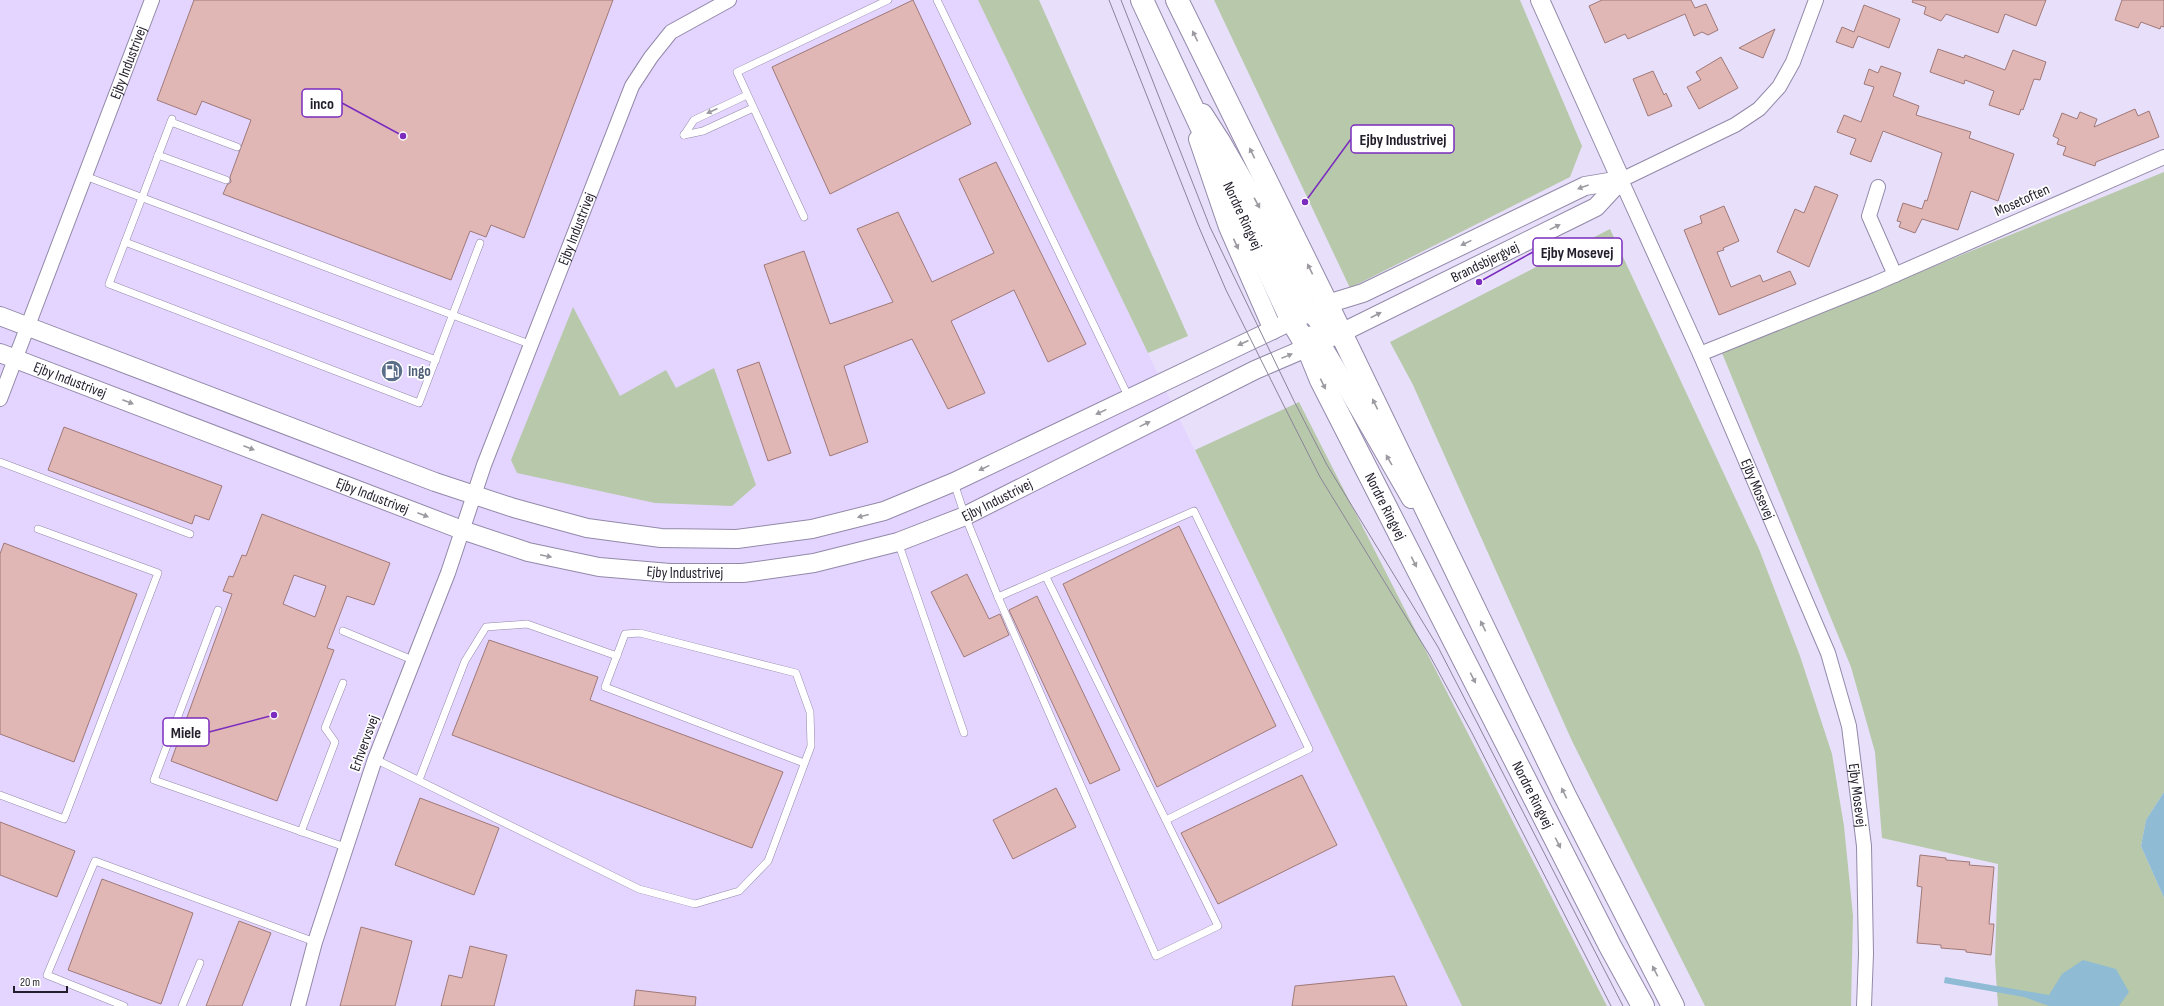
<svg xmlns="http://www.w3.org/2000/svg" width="2164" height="1006" font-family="'Sofia Sans Condensed',sans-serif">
<rect width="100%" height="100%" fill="#e8dffb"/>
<path fill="#e3d5ff" d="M0 0H978L1462 1006H0Z"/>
<g fill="#b7c9aa">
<path d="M978 0H1039L1188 336 1148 353Z"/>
<path d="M1214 0H1520L1582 146 1570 177 1350 288Z"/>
<path d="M2164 172V792L2146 820 2141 846 2164 898V1006H1998L1995 961 1998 864 1882 838 1875 752 1851 667 1722 353Z"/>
<path d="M1610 229 1759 549 1800 656 1832 754 1844 826 1853 916 1851 1006H1705L1572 741 1413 385 1390 342Z"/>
<path d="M573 307 620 396 666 370 676 388 714 368 756 485 732 506 655 503 517 473 511 460Z"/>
<path d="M1299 402 1607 1006H1462L1195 450Z"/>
</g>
<g fill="#8fbbd5">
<path d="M2164 792V898L2141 846 2146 820Z"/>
<path d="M2083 960 2116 969 2129 992 2119 1006H2049L2024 997 1944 983 1945 977 2049 995 2062 974Z"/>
</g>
<g fill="#e1b7b6" stroke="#9f7977" fill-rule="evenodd">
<path d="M194 0H613L524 238 491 225 486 237 470 231 451 280 223 194 227 185 231 182 230 177 251 120 202 101 196 115 157 100Z"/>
<path d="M913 0 971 124 830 194 772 67Z"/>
<path d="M1602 0H1691L1695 8 1706 4 1718 30 1708 35 1702 32 1694 36 1685 14 1628 39 1625 34 1605 43 1589 6Z"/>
<path d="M1913 0H2046L2036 26 2005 14 1998 33 1946 14 1941 21 1924 14 1926 7 1912 2Z"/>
<path d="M2122 0H2164V27L2161 26 2160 29 2141 22 2138 28 2115 20Z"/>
<path d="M1864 5 1900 19 1889 48 1858 36 1853 48 1836 42 1842 27 1854 32Z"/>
<path d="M1775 29 1763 58 1739 48Z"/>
<path d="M1938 49 1964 58 1965 55 2005 70 2013 50 2046 62 2040 80 2034 79 2023 110 2021 109 2019 115 1989 105 1994 91 1965 80 1964 84 1930 72Z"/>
<path d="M1721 57 1738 88 1699 109 1687 87 1701 80 1696 72Z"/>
<path d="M1881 66 1901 73 1893 96 1919 106 1916 115 1971 132 1969 138 2014 154 1998 201 1971 191 1958 230 1922 219 1915 233 1899 227 1901 222 1897 221 1903 203 1922 209 1925 200 1927 201 1942 153 1883 131 1871 162 1850 154 1856 139 1837 132 1844 115 1861 122 1874 87 1864 84 1869 69 1878 73Z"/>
<path d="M1653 71 1664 95 1666 93 1672 106 1648 116 1633 79Z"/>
<path d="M2135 109 2138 116 2149 111 2159 137 2096 162 2095 166 2063 155 2066 147 2057 144 2059 139 2053 136 2062 113 2077 119 2080 112 2097 119 2094 127Z"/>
<path d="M996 162 1086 344 1048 362 1014 290 951 321 985 393 948 409 912 339 844 366 868 442 830 456 764 265 804 251 830 324 893 302 857 229 898 212 932 282 994 253 959 179Z"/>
<path d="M1815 186 1838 195 1809 267 1777 252 1795 209 1804 213Z"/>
<path d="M1724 206 1739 241 1723 248 1724 250 1717 252 1731 287 1760 275 1763 282 1790 271 1796 284 1719 315 1684 230 1702 223 1700 216Z"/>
<path d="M759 362 791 453 768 461 737 370Z"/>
<path d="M64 427 222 486 209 520 195 515 192 524 48 470Z"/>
<path d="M262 514 390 563 374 605 347 596 327 648 334 650 277 801 171 761 232 594 223 591 229 576 233 577 242 555 246 556ZM294 575 326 586 315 617 283 604Z"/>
<path d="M1179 526 1276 726 1157 787 1063 584Z"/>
<path d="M4 543 137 594 74 762 0 734V554Z"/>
<path d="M967 574 989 619 1000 614 1009 635 964 657 931 592Z"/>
<path d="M1037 596 1120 770 1090 784 1009 610Z"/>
<path d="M489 640 598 677 590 700 783 772 752 848 452 735Z"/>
<path d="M1302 775 1337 845 1218 904 1181 833Z"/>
<path d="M1056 788 1076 827 1013 859 993 820Z"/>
<path d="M420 798 499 828 474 895 395 865Z"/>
<path d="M0 822 75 851 57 897 0 875Z"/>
<path d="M1920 855 1946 858V860L1970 862 1969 865 1994 867 1989 924H1994L1991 955 1966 952V950L1941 948V945L1917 943 1922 887 1917 886Z"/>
<path d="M102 879 193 913 161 1004 68 970Z"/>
<path d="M239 921 271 933 242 1006H206Z"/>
<path d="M361 927 412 941 395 1006H340Z"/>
<path d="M470 946 507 955 494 1006H441L449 975 462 978Z"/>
<path d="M1394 976 1407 1006H1292L1295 986Z"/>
<path d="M636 990 696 997 695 1006H634Z"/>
</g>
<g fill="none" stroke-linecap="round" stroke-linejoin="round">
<g stroke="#9389a9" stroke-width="8">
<g id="service">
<path d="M937 0 1129 398"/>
<path d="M172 119 109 284 419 403 480 243"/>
<path d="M171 122 237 147"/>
<path d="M684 135 694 120 747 95"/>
<path d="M684 135 703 131 753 108"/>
<path d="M158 155 226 180"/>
<path d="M85 176 532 345"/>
<path d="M804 217 737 72 888 0"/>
<path d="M125 242 436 360"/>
<path d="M0 462 190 534"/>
<path d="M954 483 965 516 998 597 1156 956 1218 926 1046 577"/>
<path d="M898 542 964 733"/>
<path d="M998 597 1194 511 1309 749 1166 820"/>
<path d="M218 610 154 780 345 847"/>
<path d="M343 631 415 661"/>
<path d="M375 759 639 889 695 904 739 891 768 861 811 746 810 712 796 673 640 633 625 634 605 687 804 763"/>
<path d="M419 780 465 661 486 627 527 624 617 656"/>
<path d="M0 795 64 819 158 573 38 529"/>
<path d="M301 832 335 742 325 728 343 683"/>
<path d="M124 1006 47 975 95 861 315 942"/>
<path d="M182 1006 200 963"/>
</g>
</g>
<g stroke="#9389a9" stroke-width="16">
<g id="minor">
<path id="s1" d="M1816 0 1793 62 1779 87 1759 109 1735 125 1621 180 1700 354 1828 653 1849 726 1864 846 1866 954 1864 1006"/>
<path d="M1878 187 1869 216 1895 275"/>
<path d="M1700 354 1874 284 2164 157"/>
<path id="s2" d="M0 399 152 0"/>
<path id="s3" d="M298 1006 315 942 375 759 448 573 484 465 632 86 651 57 671 32 729 0"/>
</g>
</g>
<g stroke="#9389a9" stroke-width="20">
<g id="tertiary">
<path d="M1540 0 1621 180"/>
<path d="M1203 113 1221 141 1259 207 1309 312 1324 327 1341 333"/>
<path d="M1198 139 1228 227 1273 330"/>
<path d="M0 316 435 482 514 508 587 528 661 538 737 539 812 529 884 511 954 482 1327 304 1363 293 1585 186 1621 180"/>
<path d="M1312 335 1320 342 1335 367 1411 499"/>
<path id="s4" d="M0 353 462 530 528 552 599 567 670 573H743L814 563 898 542 965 516 1255 370 1341 333 1596 207 1621 180"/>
</g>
</g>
<g stroke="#9389a9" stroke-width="24">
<g id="primary">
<path id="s5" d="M1142 0 1292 321 1308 348 1321 380 1610 946 1643 1006"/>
<path d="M1177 0 1327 304 1565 796 1673 1006"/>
</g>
</g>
<use href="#service" stroke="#fff" stroke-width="7"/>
<use href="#minor" stroke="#fff" stroke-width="14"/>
<use href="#tertiary" stroke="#fff" stroke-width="18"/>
<use href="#primary" stroke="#fff" stroke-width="22"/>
<g stroke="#8b8499" stroke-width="1">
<path d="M1109 0 1198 225 1226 290 1282 402 1320 477 1430 656 1472 733 1611 1006"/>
<path d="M1121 0 1210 227 1294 401 1327 465 1438 647 1623 1006"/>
</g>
</g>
<defs><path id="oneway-solid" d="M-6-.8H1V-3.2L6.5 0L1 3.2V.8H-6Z"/></defs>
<g fill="#9c9aa0">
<use href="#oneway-solid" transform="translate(1195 36) rotate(-116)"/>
<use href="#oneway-solid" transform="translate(712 111) rotate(155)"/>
<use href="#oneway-solid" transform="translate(1252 153) rotate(-116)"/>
<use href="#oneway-solid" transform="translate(1583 187) rotate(160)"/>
<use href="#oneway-solid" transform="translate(1257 203) rotate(61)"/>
<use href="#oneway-solid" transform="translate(1555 227) rotate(-26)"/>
<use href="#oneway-solid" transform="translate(1466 243) rotate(154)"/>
<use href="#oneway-solid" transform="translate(1236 244) rotate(65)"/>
<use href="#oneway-solid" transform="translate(1310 269) rotate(-116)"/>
<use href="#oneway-solid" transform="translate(1376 315) rotate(-27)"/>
<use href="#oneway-solid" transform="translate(1243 343) rotate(156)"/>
<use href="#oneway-solid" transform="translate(1287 356) rotate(-22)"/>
<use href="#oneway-solid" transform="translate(1323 384) rotate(64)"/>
<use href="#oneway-solid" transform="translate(128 402) rotate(21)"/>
<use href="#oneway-solid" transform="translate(1375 404) rotate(-116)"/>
<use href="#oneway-solid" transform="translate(1101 412) rotate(154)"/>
<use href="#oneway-solid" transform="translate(1145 424) rotate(-26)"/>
<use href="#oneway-solid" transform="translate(249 448) rotate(21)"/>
<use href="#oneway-solid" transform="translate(1389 460) rotate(-120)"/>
<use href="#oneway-solid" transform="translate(984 468) rotate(154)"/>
<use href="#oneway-solid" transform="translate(423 515) rotate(21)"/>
<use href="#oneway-solid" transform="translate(863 516) rotate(166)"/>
<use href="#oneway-solid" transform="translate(546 556) rotate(12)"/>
<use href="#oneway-solid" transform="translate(1414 562) rotate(63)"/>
<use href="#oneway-solid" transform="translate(1483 626) rotate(-116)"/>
<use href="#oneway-solid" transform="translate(1473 678) rotate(63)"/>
<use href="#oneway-solid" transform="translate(1564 793) rotate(-116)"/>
<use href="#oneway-solid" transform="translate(1558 843) rotate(63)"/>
<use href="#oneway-solid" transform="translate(1655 971) rotate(-117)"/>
</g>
<defs>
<g id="fuel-disc" transform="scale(1.15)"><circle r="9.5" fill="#5c6f8a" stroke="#fff"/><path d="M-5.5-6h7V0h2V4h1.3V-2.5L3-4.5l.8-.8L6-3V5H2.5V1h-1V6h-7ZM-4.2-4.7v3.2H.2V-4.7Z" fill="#fff"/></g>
</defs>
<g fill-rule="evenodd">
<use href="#fuel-disc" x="392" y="371"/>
</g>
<g text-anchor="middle" stroke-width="3.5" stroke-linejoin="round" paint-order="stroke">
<g font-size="15" fill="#221e2b" stroke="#fff">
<text dy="5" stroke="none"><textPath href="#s2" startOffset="360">Ejby Industrivej</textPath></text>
<text transform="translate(2022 200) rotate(-24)" y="5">Mosetoften</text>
<text dy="5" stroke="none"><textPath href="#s5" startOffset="238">Nordre Ringvej</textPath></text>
<text dy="5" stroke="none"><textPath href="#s3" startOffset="826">Ejby Industrivej</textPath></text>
<text dy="5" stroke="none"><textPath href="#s4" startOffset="1590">Brandsbjergvej</textPath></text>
<text dy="5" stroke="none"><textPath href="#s4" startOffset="75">Ejby Industrivej</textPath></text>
<text dy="5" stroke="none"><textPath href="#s1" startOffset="618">Ejby Mosevej</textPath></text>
<text dy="5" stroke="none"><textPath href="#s4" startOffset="399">Ejby Industrivej</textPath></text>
<text dy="5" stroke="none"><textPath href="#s4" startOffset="1047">Ejby Industrivej</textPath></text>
<text dy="5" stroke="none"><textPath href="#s5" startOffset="562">Nordre Ringvej</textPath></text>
<text dy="5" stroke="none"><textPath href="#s4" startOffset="723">Ejby Industrivej</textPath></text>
<text transform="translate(364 743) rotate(-70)" y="5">Erhvervsvej</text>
<text dy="5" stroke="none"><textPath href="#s5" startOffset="886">Nordre Ringvej</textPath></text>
<text dy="5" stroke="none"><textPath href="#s1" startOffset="942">Ejby Mosevej</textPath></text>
</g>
<g font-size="15" font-weight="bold" fill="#4e5e75" stroke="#fff" text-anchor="start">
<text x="408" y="376">Ingo</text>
</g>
</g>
<path fill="none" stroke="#7b2cbf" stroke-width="1.5" d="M403 136L342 103M1305 202L1351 139M1479 282L1533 252M274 715L209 732"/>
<g fill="#7b2cbf" stroke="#fff" stroke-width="1.5">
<circle cx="403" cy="136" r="4"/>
<circle cx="1305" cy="202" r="4"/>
<circle cx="1479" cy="282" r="4"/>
<circle cx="274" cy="715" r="4"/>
</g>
<g fill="#fff" stroke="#7b2cbf" stroke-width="1.5">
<rect x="302" y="89" width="40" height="28" rx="4"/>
<rect x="1351" y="125" width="103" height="28" rx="4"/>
<rect x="1533" y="238" width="89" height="28" rx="4"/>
<rect x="163" y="718" width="46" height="28" rx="4"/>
</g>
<g font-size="16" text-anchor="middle" font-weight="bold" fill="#221e2b">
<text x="322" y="109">inco</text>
<text x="1403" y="145">Ejby Industrivej</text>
<text x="1577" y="258">Ejby Mosevej</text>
<text x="186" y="738">Miele</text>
</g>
<path d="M14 986v6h53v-6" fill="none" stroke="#221e2b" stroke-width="2"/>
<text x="20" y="986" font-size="12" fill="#221e2b" stroke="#ffffff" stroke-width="3" paint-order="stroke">20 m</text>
</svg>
